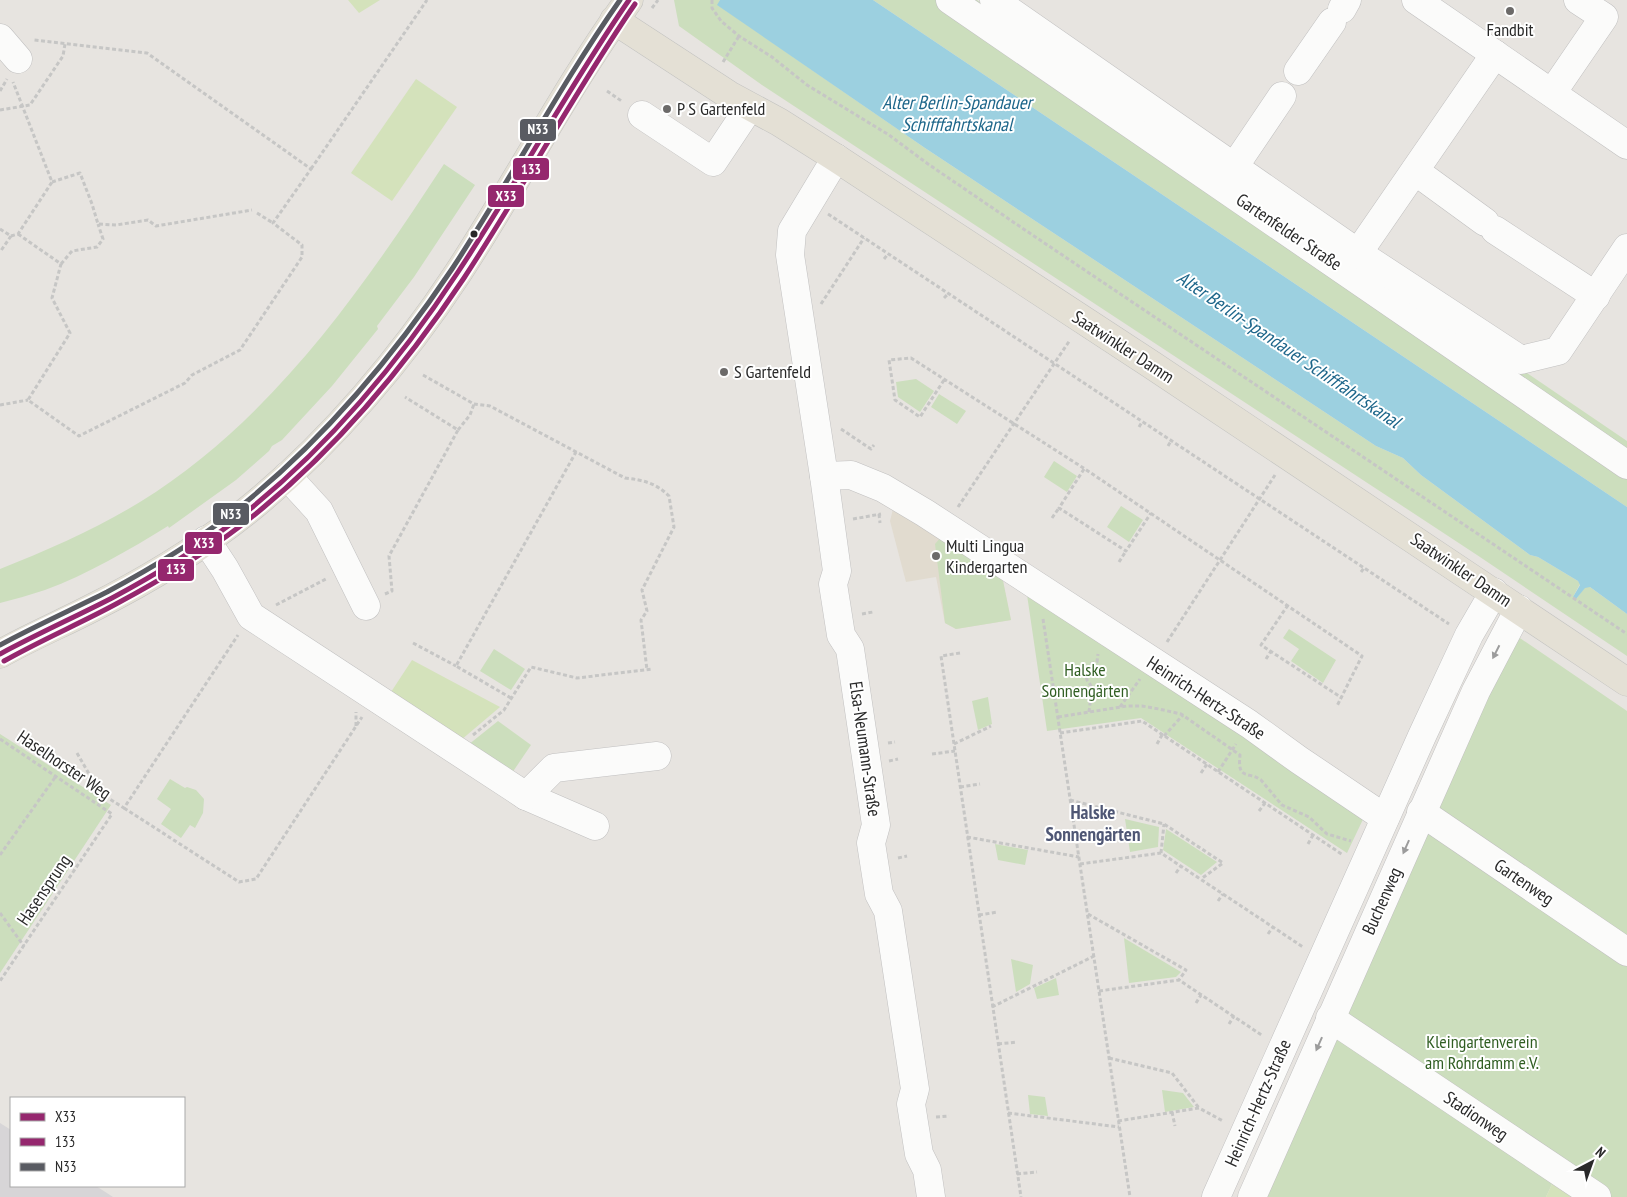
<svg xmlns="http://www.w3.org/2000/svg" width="1627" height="1197" font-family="'PT Sans Narrow',sans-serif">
<rect width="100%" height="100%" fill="#e7e4e0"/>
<path fill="#d7d5d7" d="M0 1123 11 1130V1186H96L113 1197H0Z"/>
<path fill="#e1dbcf" d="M894 505 1002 576 1011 620 956 629 945 623 936 577 906 582 890 521Z"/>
<g fill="#ccdebd">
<path d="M674 0H720L718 5 925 148 1376 446 1403 458 1421 475 1530 555 1538 557 1578 581 1580 584 1573 597 1576 599 1585 587H1590L1627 614V656L1477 555 762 85 679 26Z"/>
<path d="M873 0H977L1627 441V507Z"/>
<path d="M444 164 475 185 414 277 377 326 378 329 332 386 282 440 272 446 269 451 236 480 169 528 168 526C129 550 88 574 45 590 30 595 15 599 0 603V569C48 550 96 529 140 502 272 420 361 291 444 164Z"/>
<path d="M916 379 934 391 920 412 898 397 896 382Z"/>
<path d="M939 394 966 411 957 424 931 407Z"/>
<path d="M1054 461 1077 476 1067 492 1044 477Z"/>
<path d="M1121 506 1143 520 1129 542 1107 527Z"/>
<path d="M942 536 1002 576 1011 620 956 629 945 623 935 544Z"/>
<path d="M1026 588 1366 813 1347 853 1141 718 1047 731Z"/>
<path d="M1289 629 1336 660 1323 683 1291 661 1299 649 1283 638Z"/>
<path d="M1511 632 1627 711V1197H1572L1552 1184 1546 1197H1259Z"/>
<path d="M494 649 525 669 511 690 480 671Z"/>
<path d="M988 697 992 724 978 730 972 701Z"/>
<path d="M498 721 531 745 512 773 468 745Z"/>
<path d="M0 734 111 805 0 973Z"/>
<path d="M170 779 185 788 187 787 196 790 204 799 203 813 195 828 190 825 181 838 161 824 171 809 157 799Z"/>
<path d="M1125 819 1159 827 1158 847 1130 852Z"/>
<path d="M1166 829 1217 862 1201 875 1163 850Z"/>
<path d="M995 844 1028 850 1025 865 998 860Z"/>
<path d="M1124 938 1181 972 1176 977 1129 983Z"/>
<path d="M1011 959 1033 965 1030 984 1016 992Z"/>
<path d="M1056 978 1059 995 1037 999 1034 988Z"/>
<path d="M1162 1090 1183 1093 1194 1107 1165 1112Z"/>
<path d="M1028 1095 1045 1097 1048 1116 1030 1114Z"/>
</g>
<g fill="#d4e2bb">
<path d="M348 0H380L359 13Z"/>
<path d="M416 79 457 107 392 201 351 173Z"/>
<path d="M412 660 500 707 461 740 391 692Z"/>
<path d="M1552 1184 1572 1197H1546Z"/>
</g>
<path fill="#9cd0e0" d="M720 0H873L1627 507V614L1590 587 1585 588 1576 599 1573 597 1580 585 1578 581 1538 557 1530 555 1421 475 1403 458 1376 446 925 148 717 5Z"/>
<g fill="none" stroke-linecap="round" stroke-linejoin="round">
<g stroke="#c1c0c0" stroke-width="29">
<g id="minor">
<path d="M950 0 1627 465"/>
<path d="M994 0 1358 253 1521 360 1558 351 1627 248"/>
<path d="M1416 0 1627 145"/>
<path d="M1342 9 1347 0"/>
<path d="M0 38 18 59"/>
<path d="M1298 71 1332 22"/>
<path d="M1552 93 1604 17 1578 0"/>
<path d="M642 115 713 162 749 108"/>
<path d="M836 158 792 231 790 255 824 476 837 571 833 584 841 635 850 649 876 825 871 843 879 894 888 911 915 1089 911 1104 919 1154 927 1170 931 1197"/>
<path d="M1234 167 1282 96"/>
<path d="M1415 171 1485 222"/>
<path d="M1495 230 1596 296"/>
<path d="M1358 253 1495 54"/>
<path d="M287 476 319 511 366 606"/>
<path d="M824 476 851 475 883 488 925 513 1249 724 1299 760 1385 818"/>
<path d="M206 540 225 569 251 616 526 796 595 826"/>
<path d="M526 796 554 768 657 756"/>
<path d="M1421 812 1627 952"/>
<path d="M1330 1018 1597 1197"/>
<path d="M1216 1197 1422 736 1469 635 1494 592"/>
<path d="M1252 1197 1476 691 1519 609"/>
</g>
</g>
<g stroke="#c3c3c1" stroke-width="29">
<g id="major">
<path d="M614 20 729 95 779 122 836 158 1152 365 1627 682"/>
<path d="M0 654C30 637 61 624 92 608 148 580 204 546 253 506 331 442 403 357 458 273 517 183 566 87 629 0"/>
</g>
</g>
<g stroke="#c6c6c5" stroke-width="3" stroke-dasharray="4 2.5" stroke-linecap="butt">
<path d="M712 0V8L721 21 739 36 772 57 807 85 889 135 928 164 1025 230 1627 634"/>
<path d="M652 8 658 0"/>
<path d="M723 62 739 36"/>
<path d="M0 91 7 79"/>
<path d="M607 91 623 102"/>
<path d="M0 110 30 105 63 56 65 44"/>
<path d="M311 169 427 0"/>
<path d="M52 182 80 173 92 204 98 224 116 225 148 220 156 226 252 210"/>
<path d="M257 213 273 223"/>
<path d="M828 214 1449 624"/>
<path d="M0 229 11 236 0 252"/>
<path d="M18 234 61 264 52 298 70 333 28 400 79 436 185 383 192 375 240 350 302 257V245L273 223 311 169 147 53 34 40"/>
<path d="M11 236 18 234 52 182 13 82"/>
<path d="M884 259 888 254"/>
<path d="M61 264 72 251 97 247 103 239 98 224"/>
<path d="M944 298 948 294"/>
<path d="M821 304 864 238"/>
<path d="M423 375 474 404 490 406 625 478C643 480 656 483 669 496L674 527 642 590 647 611 641 620 647 670"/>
<path d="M944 380 920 417 895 400 889 360 911 358 1085 469 1362 656 1337 706"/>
<path d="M0 405 28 400"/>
<path d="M1139 427 1142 422"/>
<path d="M841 429 871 449 874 445"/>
<path d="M458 430 470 415 474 404"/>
<path d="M1168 446 1171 441"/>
<path d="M1084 469 1059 508 1126 551 1151 513"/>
<path d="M958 507 1070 340"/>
<path d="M879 514 880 523"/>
<path d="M1052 518 1059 508"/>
<path d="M853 519 881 514"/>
<path d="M1119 562 1126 551"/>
<path d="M1361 572 1364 568"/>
<path d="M385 594 392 591 389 556 458 430 405 397"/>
<path d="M276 605 326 579"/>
<path d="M1288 605 1261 645 1342 698"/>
<path d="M862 614 873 612"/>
<path d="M1043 619 1130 1197"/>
<path d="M1167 642 1275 475"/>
<path d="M413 643 456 666"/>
<path d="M960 653 941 656 1021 1197"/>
<path d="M1266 659 1271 651"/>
<path d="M511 698 456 666 576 452"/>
<path d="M1120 707 1140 679"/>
<path d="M1089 712 1092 687 1087 680 1085 671 1090 664 1097 662 1098 654"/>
<path d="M1058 717 1127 706H1142L1159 709 1181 714 1240 755C1237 781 1249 771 1261 780L1282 805 1309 817 1327 834 1351 841"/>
<path d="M356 726V712"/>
<path d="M1060 733 1142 721 1343 855"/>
<path d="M473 735 504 710 531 667 577 678 652 669"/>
<path d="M1164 736 1183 715"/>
<path d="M0 739 112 814 0 981"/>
<path d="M888 743 895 742"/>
<path d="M954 744 991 726"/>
<path d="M1157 744 1162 735"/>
<path d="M77 753 100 793 124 808 238 635"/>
<path d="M932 754 955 751"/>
<path d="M889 761 898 759"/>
<path d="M1218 772 1236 744"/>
<path d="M1201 773 1207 764"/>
<path d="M960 787 980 784"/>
<path d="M1070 800 1164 824 1223 863 1201 879"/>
<path d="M124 808 239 882 256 879 362 717"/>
<path d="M1259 811 1265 803"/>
<path d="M967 837 1079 857"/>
<path d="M1308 844 1313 835"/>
<path d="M1161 853 1164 824"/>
<path d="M0 855 56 776"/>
<path d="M898 858 907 856"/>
<path d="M1080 864 1161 853 1303 947"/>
<path d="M1176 873 1181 866"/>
<path d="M1218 901 1223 894"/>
<path d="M0 913 24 946"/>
<path d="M1088 914 1186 970 1179 980"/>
<path d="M979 915 998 912"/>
<path d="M1268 934 1273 927"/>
<path d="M1099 991 1179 980 1263 1036"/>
<path d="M1196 1003 1201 995"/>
<path d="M992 1007 1094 956"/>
<path d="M1229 1024 1234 1016"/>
<path d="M998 1044 1017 1042"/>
<path d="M1109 1058 1172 1073 1199 1108"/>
<path d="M1172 1112 1175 1126"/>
<path d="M1008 1113 1119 1127"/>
<path d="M936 1117 949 1116"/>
<path d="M1118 1121 1199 1108 1223 1121"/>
<path d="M1017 1174 1037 1172"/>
</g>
<use href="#minor" stroke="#fbfbfa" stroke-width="28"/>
<use href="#major" stroke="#e4e0d5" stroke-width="28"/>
<g stroke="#fff" stroke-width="9">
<path id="bus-1" d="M0 654C37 634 75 617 112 598 155 575 196 550 235 521 323 453 397 365 458 272 517 183 568 88 629 0"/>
</g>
<g stroke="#fff" stroke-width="9">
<path id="bus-2" d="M4 661C41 640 79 624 116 604 159 581 201 556 239 527 328 459 402 371 464 278 523 188 574 93 635 4"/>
</g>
<g stroke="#fff" stroke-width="9">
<path id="bus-3" d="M0 645C35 626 71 610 107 592 150 569 192 544 231 514 318 446 391 360 452 269 510 181 559 87 620 0"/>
</g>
<use href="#bus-1" stroke="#95276e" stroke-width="5"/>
<use href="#bus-2" stroke="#95276e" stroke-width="5"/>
<use href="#bus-3" stroke="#595b62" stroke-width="5"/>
</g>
<defs><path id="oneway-solid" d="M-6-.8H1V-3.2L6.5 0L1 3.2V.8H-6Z" transform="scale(1.25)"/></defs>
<g fill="#9c9c9c">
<use href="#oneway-solid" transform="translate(1496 652) rotate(117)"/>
<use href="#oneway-solid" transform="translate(1406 847) rotate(114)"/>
<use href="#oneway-solid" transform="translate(1319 1044) rotate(114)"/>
</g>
<g fill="#6c6a69" stroke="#fff" stroke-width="2">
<circle cx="1510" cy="11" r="5"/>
<circle cx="667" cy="109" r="5"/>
<circle cx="724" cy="372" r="5"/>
<circle cx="936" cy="556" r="5"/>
</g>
<circle fill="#292929" stroke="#fff" stroke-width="2" cx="474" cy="234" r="4.5"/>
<g text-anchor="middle" stroke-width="4" stroke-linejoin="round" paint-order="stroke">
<g font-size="18" fill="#292929" stroke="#fff" text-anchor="start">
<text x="1510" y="36" text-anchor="middle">Fandbit</text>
<text x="677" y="115">P S Gartenfeld</text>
<text x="734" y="378">S Gartenfeld</text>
<text x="946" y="552">Multi Lingua<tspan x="946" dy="21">Kindergarten</tspan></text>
</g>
<g font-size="18" fill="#292929" stroke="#fff">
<text transform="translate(1289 232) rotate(34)" y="6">Gartenfelder Straße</text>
<text transform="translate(1123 347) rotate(33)" y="6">Saatwinkler Damm</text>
<text transform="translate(1461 570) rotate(34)" y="6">Saatwinkler Damm</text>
<text transform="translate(1206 698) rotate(33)" y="6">Heinrich-Hertz-Straße</text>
<text transform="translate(865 749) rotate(82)" y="6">Elsa-Neumann-Straße</text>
<text transform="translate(64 765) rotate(34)" y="6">Haselhorster Weg</text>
<text transform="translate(1524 882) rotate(34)" y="6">Gartenweg</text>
<text transform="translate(44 890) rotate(-56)" y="6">Hasensprung</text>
<text transform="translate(1382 901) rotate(-66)" y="6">Buchenweg</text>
<text transform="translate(1258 1103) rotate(-66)" y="6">Heinrich-Hertz-Straße</text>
<text transform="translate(1476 1116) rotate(34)" y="6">Stadionweg</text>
</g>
<g font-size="18" fill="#305e22" stroke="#fff">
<text x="1085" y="676">Halske<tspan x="1085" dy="21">Sonnengärten</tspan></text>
<text x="1482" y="1048">Kleingartenverein<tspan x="1482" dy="21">am Rohrdamm e.V.</tspan></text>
</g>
<g font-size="19" font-style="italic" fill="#1d668a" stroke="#fff">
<text x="957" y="109">Alter Berlin-Spandauer<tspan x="957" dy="22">Schifffahrtskanal</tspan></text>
<text transform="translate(1289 349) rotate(34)" y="7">Alter Berlin-Spandauer Schifffahrtskanal</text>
</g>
<g font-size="19" font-weight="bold" fill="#4f5775" stroke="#fff">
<text x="1093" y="819">Halske<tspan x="1093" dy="22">Sonnengärten</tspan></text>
</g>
</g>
<g stroke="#fff" stroke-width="2">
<rect x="519" y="118" width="38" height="24" rx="5" fill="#595b62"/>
<rect x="512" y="157" width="38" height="24" rx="5" fill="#95276e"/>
<rect x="487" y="184" width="38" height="24" rx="5" fill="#95276e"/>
<rect x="212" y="502" width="38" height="24" rx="5" fill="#595b62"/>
<rect x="184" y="531" width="39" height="24" rx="5" fill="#95276e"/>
<rect x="157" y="558" width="38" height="24" rx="5" fill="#95276e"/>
</g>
<g font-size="14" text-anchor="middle" font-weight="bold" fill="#fff">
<text x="538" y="134">N33</text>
<text x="531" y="174">133</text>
<text x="506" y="201">X33</text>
<text x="231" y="519">N33</text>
<text x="204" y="548">X33</text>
<text x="176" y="574">133</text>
</g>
<rect x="10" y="1097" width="175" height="90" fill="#ffffff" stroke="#a9a9a9"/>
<rect x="20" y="1113" width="25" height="8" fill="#95276e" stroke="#a9a9a9"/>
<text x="55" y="1122" font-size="15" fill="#292929">X33</text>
<rect x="20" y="1138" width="25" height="8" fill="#95276e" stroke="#a9a9a9"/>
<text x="55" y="1147" font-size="15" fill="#292929">133</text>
<rect x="20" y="1163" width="25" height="8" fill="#595b62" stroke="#a9a9a9"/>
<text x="55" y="1172" font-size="15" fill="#292929">N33</text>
<g transform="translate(1592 1162) rotate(41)" stroke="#ffffff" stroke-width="4" paint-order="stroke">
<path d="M0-4L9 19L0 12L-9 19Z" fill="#292929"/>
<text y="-8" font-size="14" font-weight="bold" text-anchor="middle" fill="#292929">N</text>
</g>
</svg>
